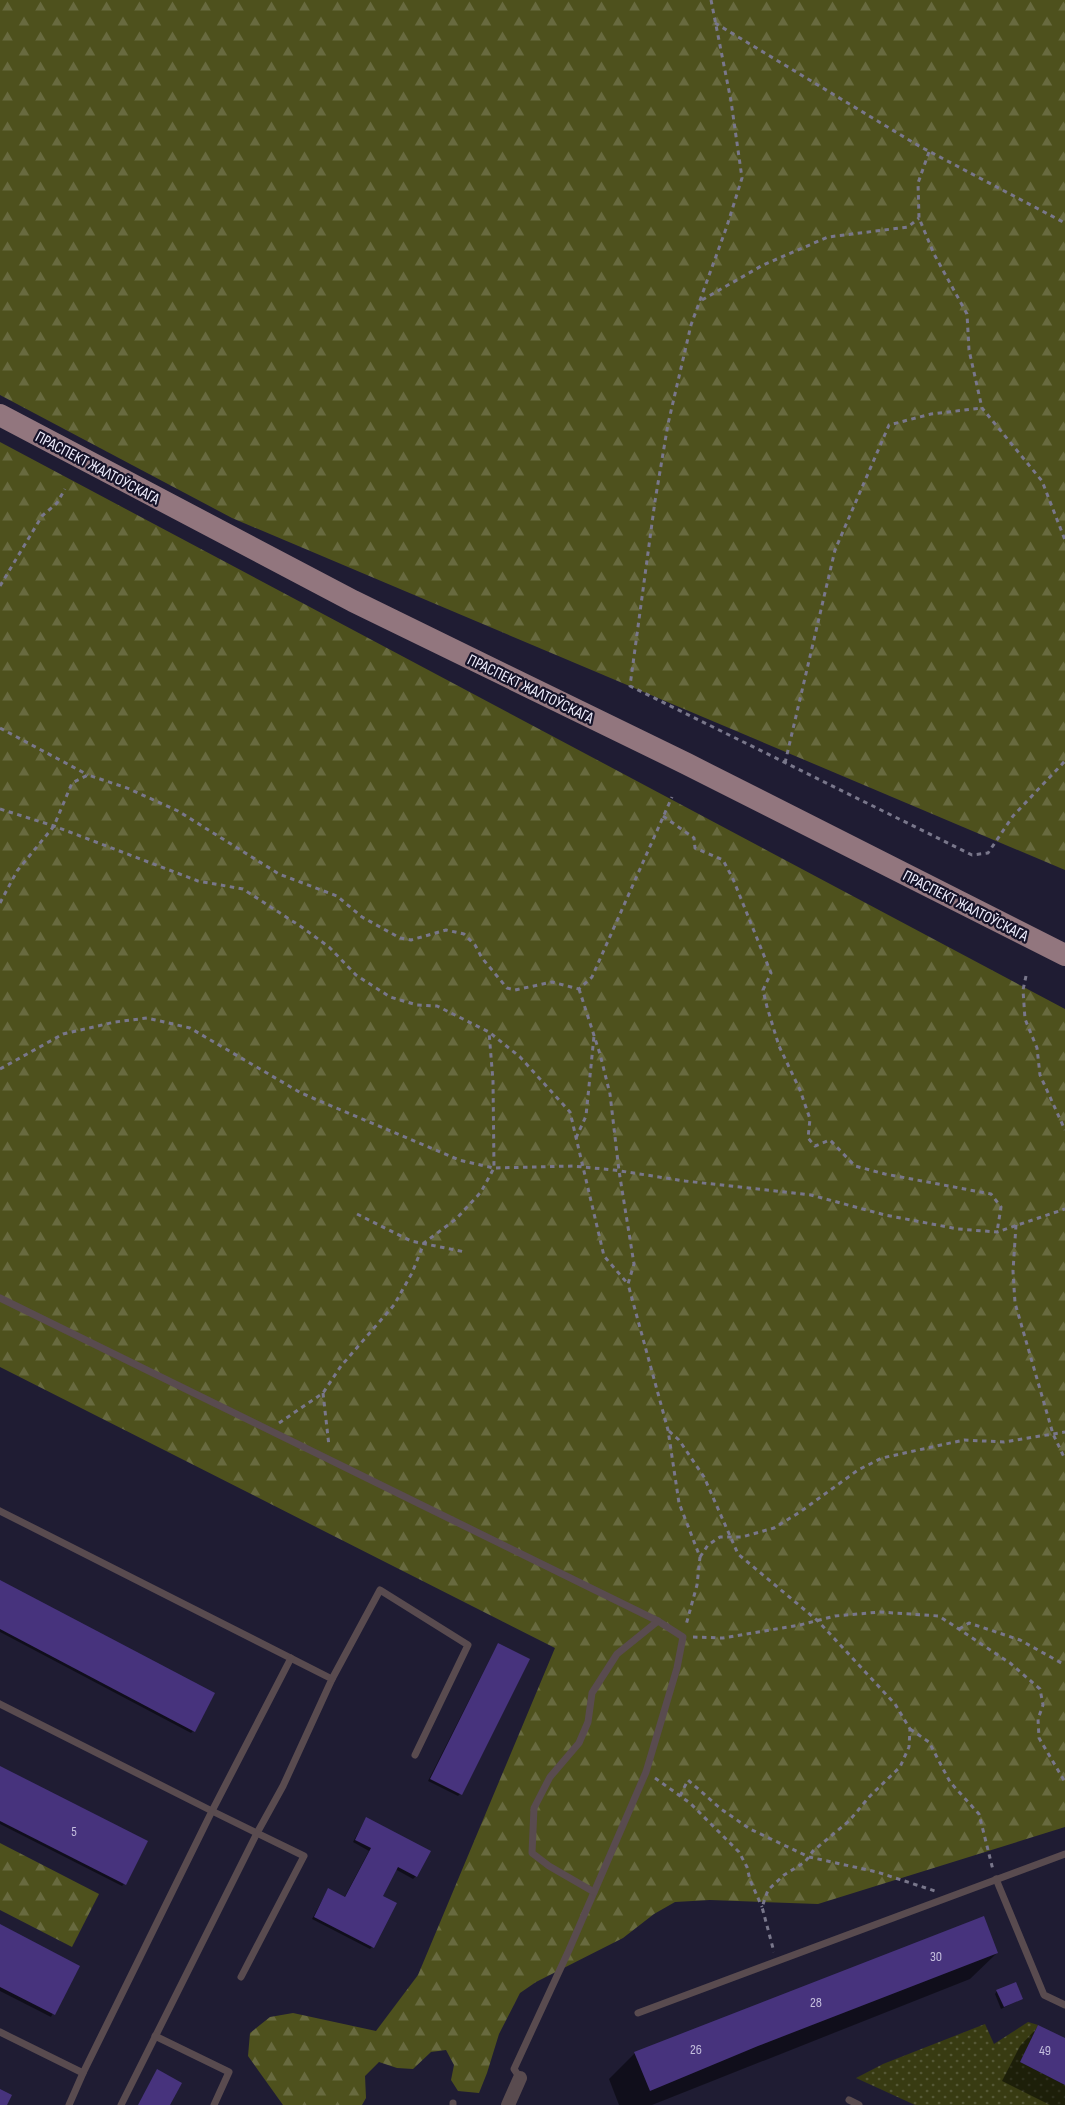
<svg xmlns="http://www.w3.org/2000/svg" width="1065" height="2105" font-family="'Sofia Sans Condensed',sans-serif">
<defs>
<pattern id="grass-dots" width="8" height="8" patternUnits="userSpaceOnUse" patternTransform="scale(1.5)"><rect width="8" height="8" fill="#383b12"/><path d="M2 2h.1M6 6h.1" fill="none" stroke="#555836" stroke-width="1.8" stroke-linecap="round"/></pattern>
<pattern id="forest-firs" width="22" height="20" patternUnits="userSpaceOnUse" patternTransform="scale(1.5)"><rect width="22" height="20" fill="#4e511d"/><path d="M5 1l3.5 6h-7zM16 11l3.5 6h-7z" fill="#686a3f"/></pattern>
</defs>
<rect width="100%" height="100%" fill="#1f1c33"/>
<path fill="url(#grass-dots)" d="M1028 2022 1038 2025 1020 2062 1065 2085V2105H915L856 2078 883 2064 985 2024 994 2044Z"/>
<g fill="url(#forest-firs)">
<path d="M0 0H1065V870L232 518 0 395Z"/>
<path d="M0 442 1065 1009V1827L818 1904 710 1900 675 1902 654 1914 623 1938 536 1982 520 1993 499 2034 487 2073 479 2093 458 2091 451 2080 454 2065 446 2050 431 2052 413 2069 397 2068 379 2062 365 2076 366 2098 362 2105H283L248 2056 250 2033 270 2017 293 2013 376 2031 418 1975 555 1648 0 1367Z"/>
<path d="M0 1843 99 1894 72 1947 0 1910Z"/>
</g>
<g fill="#0007">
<path d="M0 1582 193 1731 191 1733 0 1632Z"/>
<path d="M496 1647 460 1794 458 1796 428 1781Z"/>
<path d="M0 1767 124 1884 122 1886 0 1824Z"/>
<path d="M364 1822 416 1876 413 1879 395 1869 381 1897 372 1947 370 1949 312 1919 326 1893 344 1898 369 1851 353 1842Z"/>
<path d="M0 1926 78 1966 51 2017 0 1991Z"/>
<path d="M997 1953 970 1979 652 2105H619L609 2079 635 2053Z"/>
<path d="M997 1991 1021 1999 1001 2009 995 1994Z"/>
<path d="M1038 2027 1065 2040V2105H1050L1002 2081 1020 2046Z"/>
</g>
<g fill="#47337d">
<path d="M0 1580 215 1693 195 1732 0 1629Z"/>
<path d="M498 1643 530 1659 462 1795 430 1779Z"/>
<path d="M0 1766 148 1841 126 1885 0 1821Z"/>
<path d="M366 1817 431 1851 417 1877 398 1867 383 1896 397 1903 374 1948 314 1917 328 1888 345 1897 371 1848 355 1840Z"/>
<path d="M984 1916 998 1953 758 2046 650 2091 634 2052Z"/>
<path d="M0 1924 80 1966 55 2015 0 1987Z"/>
<path d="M1016 1982 1023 1999 1004 2007 996 1990Z"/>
<path d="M1038 2025 1065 2038V2085L1020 2062Z"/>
<path d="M157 2069 182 2083 170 2105H138Z"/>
<path d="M0 2089 12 2095 7 2105H0Z"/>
</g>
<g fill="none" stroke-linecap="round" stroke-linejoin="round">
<g stroke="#79778b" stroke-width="3" stroke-dasharray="4.5 4.5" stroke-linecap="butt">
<path d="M711 0 731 101 742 178 727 226 691 325 668 424 655 501 630 686 972 855 988 853 1013 816 1065 761"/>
<path d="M715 23 919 146 1065 223"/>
<path d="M929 152 918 183 919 218 934 254 967 314 969 350 982 408 1042 481 1065 540"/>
<path d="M702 300 763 265 828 237 908 227 919 218"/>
<path d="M0 586 42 516 57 503 65 489"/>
<path d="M0 728 88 775"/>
<path d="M785 763 835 550 889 425 931 414 982 408"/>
<path d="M0 809 54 826 198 881 243 889 303 928 329 947 356 975 390 997 417 1005 437 1006 489 1032 520 1057 570 1112 604 1256 628 1284"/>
<path d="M663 816 694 838 695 848 723 860 733 879 771 973 763 990 767 1007 779 1046 800 1090 810 1119 808 1138 815 1146 830 1140 855 1166 885 1174 991 1194 1001 1207 997 1232"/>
<path d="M0 903 17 871 54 826 72 783 88 775 127 788 178 811 279 874 337 896 362 917 400 938 411 940 446 930 464 934 475 945 482 958 507 988 515 990 552 982 579 989 592 977 672 797"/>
<path d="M1026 976 1023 990 1025 1019 1037 1048 1040 1075 1065 1130"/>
<path d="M579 989 600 1054 610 1094 619 1171 634 1264 628 1284 668 1430 679 1503 700 1557 697 1585 686 1625"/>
<path d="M0 1069 63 1034 115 1022 147 1018 190 1028 301 1093 459 1160 494 1168 573 1166 614 1170 685 1181 811 1195 885 1215 958 1229 997 1232 1065 1209"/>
<path d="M576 1138 586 1116 594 1036"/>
<path d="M357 1214 411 1241 465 1252"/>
<path d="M1016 1225 1013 1271 1015 1303 1053 1434 1065 1459"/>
<path d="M323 1393 329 1446"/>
<path d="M279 1423 323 1393 341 1366 394 1305 412 1273 424 1243 456 1219 481 1192 494 1168 493 1081 489 1032"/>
<path d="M669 1431 679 1440 704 1477 738 1554 818 1621 895 1704 910 1729 909 1747 900 1767 870 1796 849 1821 813 1851 805 1862 784 1875 768 1890 762 1907 774 1952"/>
<path d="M700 1557 708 1545 720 1537H742L774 1528 800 1512 858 1470 882 1458 964 1440 1004 1442 1065 1432"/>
<path d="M959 1629 969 1623 1020 1640 1065 1665"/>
<path d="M693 1637 723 1638 800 1625 835 1616 880 1612 939 1616 1010 1663 1040 1689 1043 1705 1038 1719 1039 1738 1065 1782"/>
<path d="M910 1729 929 1742 950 1782 979 1814 993 1870"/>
<path d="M655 1778 690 1803 739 1852 747 1867 750 1880 762 1907"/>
<path d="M680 1796 688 1780 721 1809 750 1829 809 1857 877 1872 935 1891"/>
</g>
<g stroke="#594b4f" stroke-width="7">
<path d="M0 1298 658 1621 683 1637 677 1668 646 1772 569 1950 514 2069 520 2078"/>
<path d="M0 1511 332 1679 283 1786 257 1833 121 2105"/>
<path d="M332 1679 380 1590 468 1645 415 1755"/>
<path d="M0 1704 212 1811 304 1856 241 1977"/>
<path d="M996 1879 1044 1995 1065 2005"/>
<path d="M594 1892 549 1866 532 1853 534 1808 550 1777 579 1743 588 1722 592 1693 617 1654 658 1621"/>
<path d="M638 2013 1065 1854"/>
<path d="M0 2032 83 2073"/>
<path d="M155 2036 229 2072 214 2105"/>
<path d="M849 2100 859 2105"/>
<path d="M69 2105 83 2073 212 1811 291 1658"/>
<path d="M453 2105V2103"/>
</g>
<path stroke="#594b4f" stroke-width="14" d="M508 2105 520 2078"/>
<path stroke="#92767e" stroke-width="22" d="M0 415 353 601 687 764 1065 955"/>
</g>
<g text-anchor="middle" stroke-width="4.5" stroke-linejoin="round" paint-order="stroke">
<g font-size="14" fill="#c5bfde">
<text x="74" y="1836">5</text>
<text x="936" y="1961">30</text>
<text x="816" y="2007">28</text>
<text x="696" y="2054">26</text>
<text x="1045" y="2055">49</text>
</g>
<g font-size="16" fill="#efeefe" stroke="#161329">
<text transform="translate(98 467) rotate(28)" y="6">ПРАСПЕКТ ЖАЛТОЎСКАГА</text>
<text transform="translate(531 688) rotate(26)" y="6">ПРАСПЕКТ ЖАЛТОЎСКАГА</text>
<text transform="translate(966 905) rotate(27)" y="6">ПРАСПЕКТ ЖАЛТОЎСКАГА</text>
</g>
</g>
</svg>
